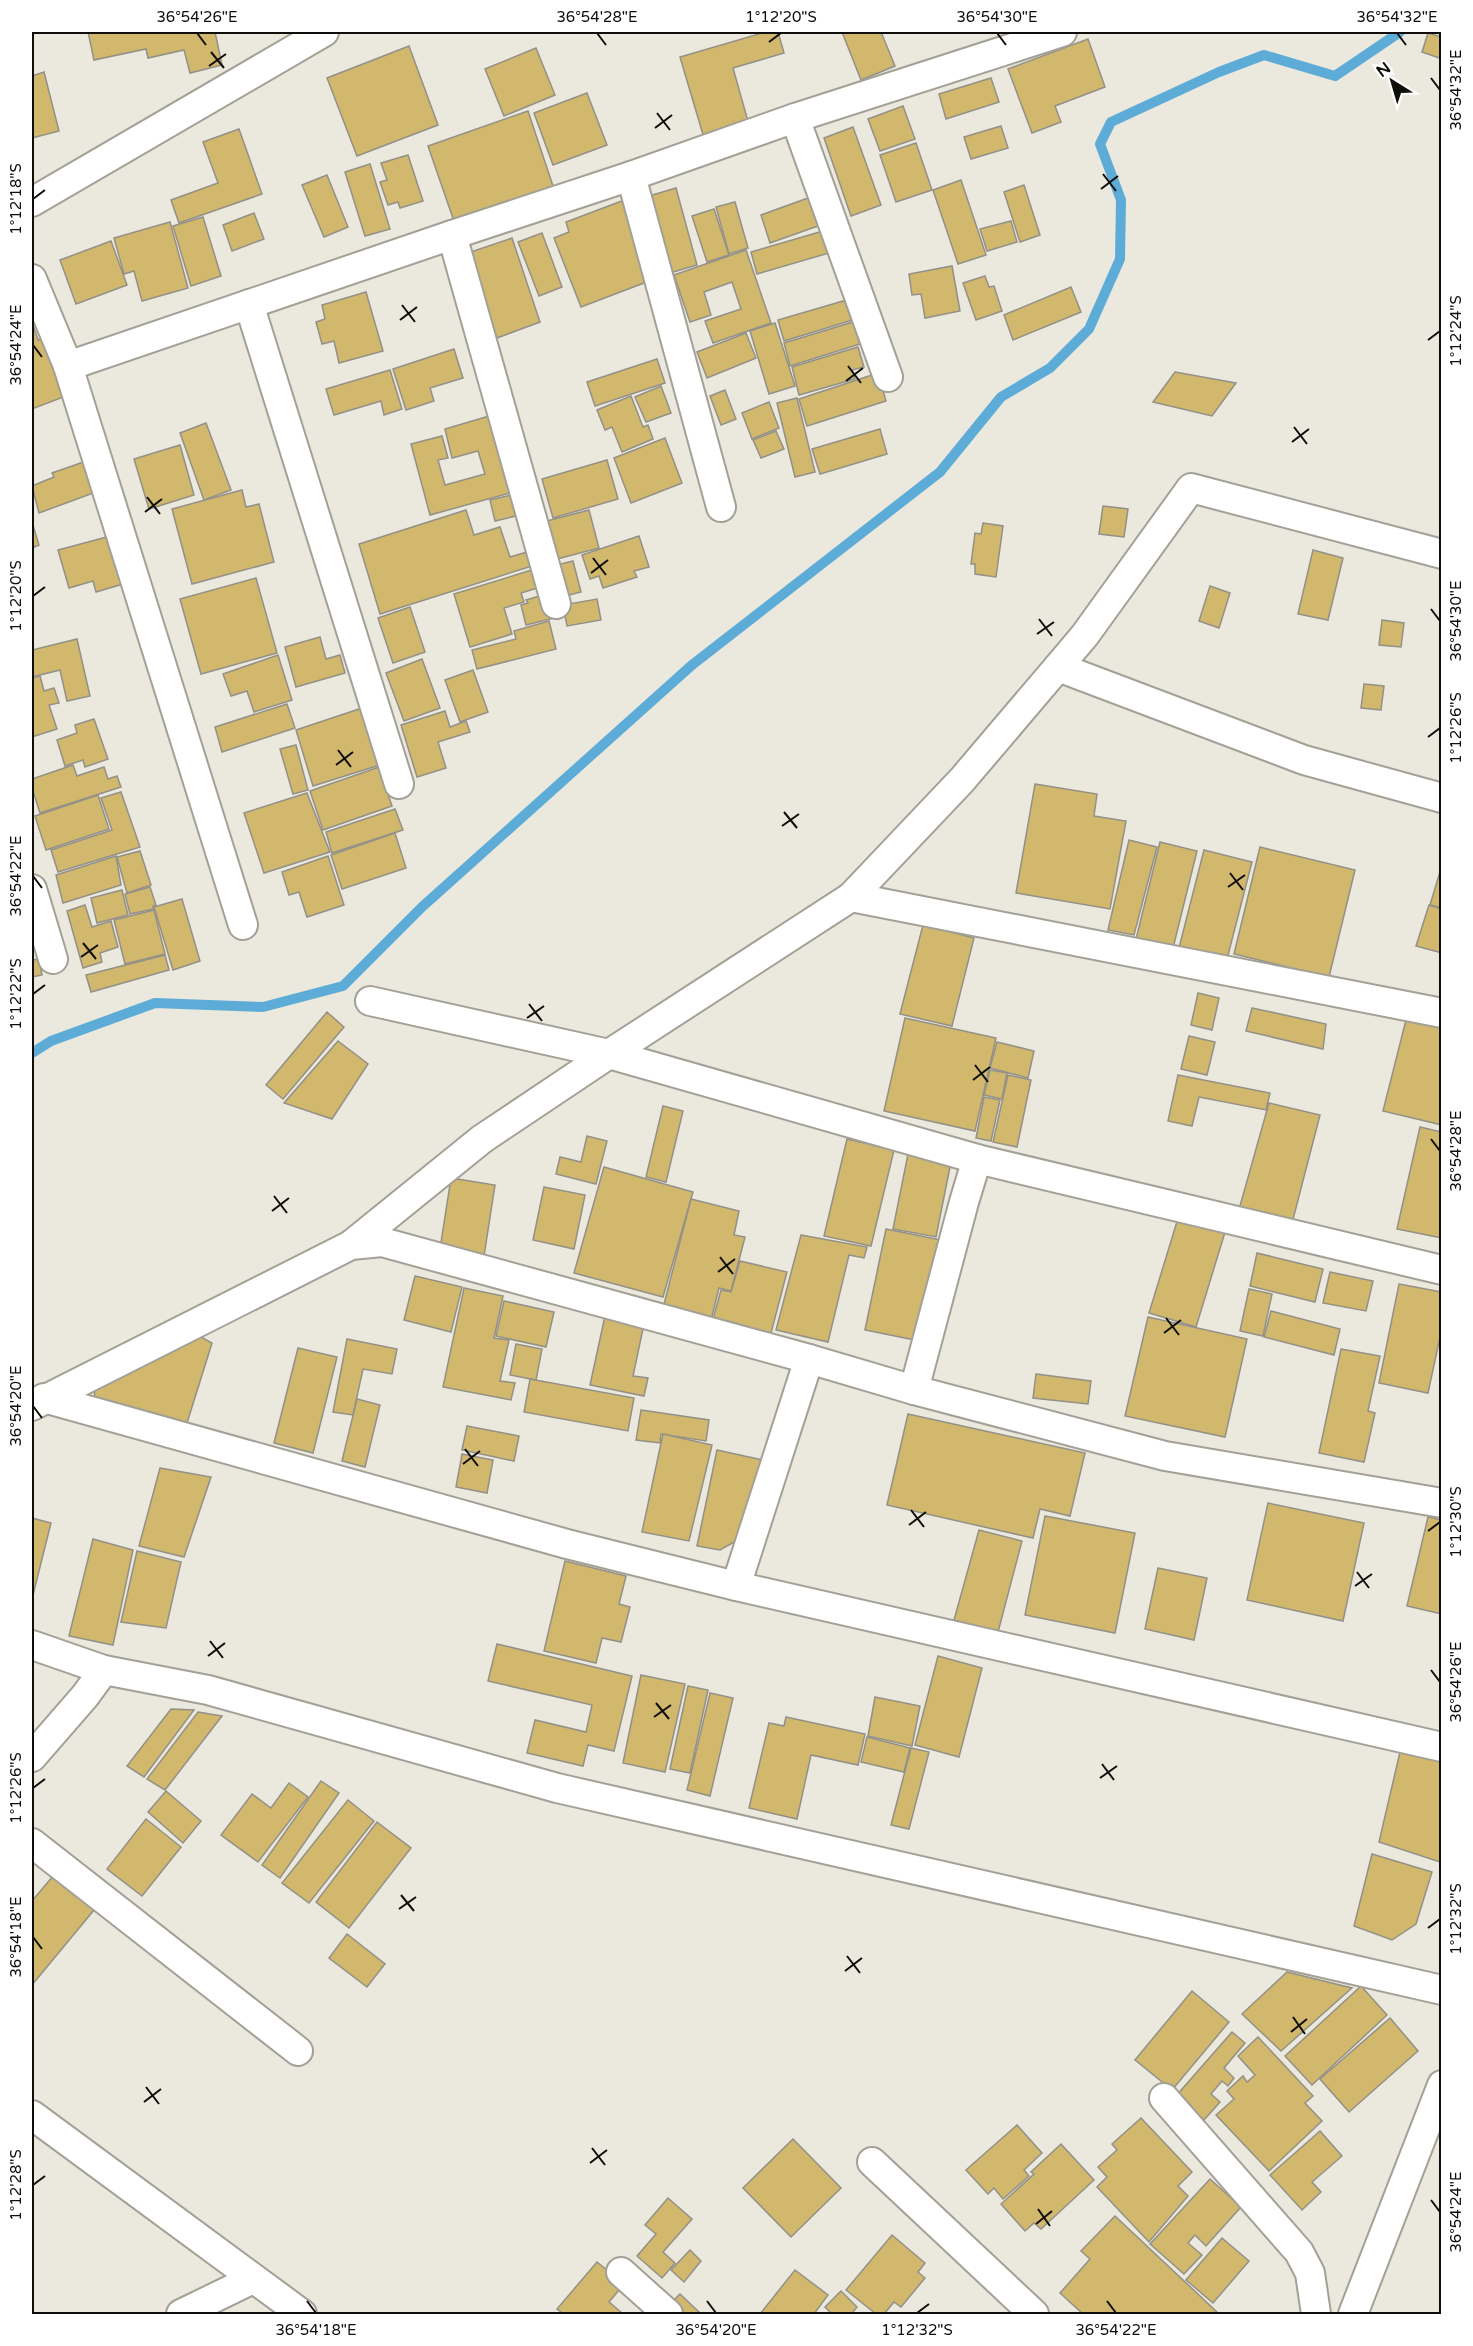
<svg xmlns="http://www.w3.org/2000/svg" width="1473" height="2346" font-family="'Varela Round',sans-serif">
<rect width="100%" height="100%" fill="#ebe8de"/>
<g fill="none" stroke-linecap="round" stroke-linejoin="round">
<path stroke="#5dacd7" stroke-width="10" d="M32 1053 51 1041 155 1003 263 1007 343 986 422 907 692 665 940 472 1001 397 1050 368 1089 329 1120 259 1121 200 1100 144 1111 122 1219 72 1264 55 1335 76 1400 32"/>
</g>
<g fill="#d1b86c" stroke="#939087" stroke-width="1.5">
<path d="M88 32H215L222 65 190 73 184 50 148 58 146 49 94 60Z"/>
<path d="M766 32H778L784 53 733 68 749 125 704 138 680 57Z"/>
<path d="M842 32H881L895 66 861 80Z"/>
<path d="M1428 33 1442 37V59L1422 52Z"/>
<path d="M1088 39 1105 87 1055 106 1061 122 1032 133 1008 69Z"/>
<path d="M409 46 438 125 357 156 327 78Z"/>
<path d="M536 48 555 95 504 116 485 69Z"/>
<path d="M44 72 59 131 32 138V76Z"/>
<path d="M991 78 999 102 946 119 939 94Z"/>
<path d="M587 93 607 145 553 165 534 113Z"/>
<path d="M903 106 915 139 880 151 868 119Z"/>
<path d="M528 111 555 192 456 227 428 146Z"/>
<path d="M1001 126 1008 148 971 159 964 137Z"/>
<path d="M853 127 881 205 851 216 824 138Z"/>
<path d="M239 129 262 194 179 223 171 200 218 183 203 142Z"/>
<path d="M916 143 932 190 896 202 880 155Z"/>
<path d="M408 155 423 201 400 208 398 202 388 205 380 182 387 180 381 163Z"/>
<path d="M370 164 390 229 365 236 345 172Z"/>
<path d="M327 175 348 227 324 237 302 185Z"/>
<path d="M961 180 986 255 958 264 933 190Z"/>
<path d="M1024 185 1040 235 1020 242 1004 192Z"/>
<path d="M676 188 697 265 670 273 649 196Z"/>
<path d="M808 198 818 226 770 243 761 215Z"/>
<path d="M627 199 657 278 581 307 554 238 569 232 566 222Z"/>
<path d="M735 202 748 248 729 254 716 207Z"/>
<path d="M714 209 729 255 707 262 692 216Z"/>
<path d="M254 213 264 239 232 251 223 225Z"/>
<path d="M203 217 221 276 191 286 173 226Z"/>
<path d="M1011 221 1017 242 987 251 980 229Z"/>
<path d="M170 222 188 288 142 301 134 271 124 274 114 238Z"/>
<path d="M823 231 829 253 757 274 751 252Z"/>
<path d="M542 233 562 287 539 296 518 242Z"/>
<path d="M512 238 540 322 497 338 468 253Z"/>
<path d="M111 241 127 285 76 304 60 260Z"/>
<path d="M746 250 771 323 713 343 705 321 741 309 732 282 704 292 711 315 690 322 674 275Z"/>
<path d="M952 266 960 311 925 318 921 294 912 295 909 274Z"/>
<path d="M985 276 989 287 994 286 1002 311 976 320 963 283Z"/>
<path d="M1071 287 1081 312 1013 340 1004 315Z"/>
<path d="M366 292 383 351 339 363 334 341 322 344 316 322 325 319 322 305Z"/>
<path d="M850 299 856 319 784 341 778 320Z"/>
<path d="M853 322 860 344 790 366 784 343Z"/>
<path d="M775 323 795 386 769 394 750 331Z"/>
<path d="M33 325 38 340 50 336 71 394 32 409Z"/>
<path d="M746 333 756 358 707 378 697 352Z"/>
<path d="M858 347 864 367 852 370 855 379 799 395 792 367Z"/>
<path d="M454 349 463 378 430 388 434 401 406 410 393 369Z"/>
<path d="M657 359 665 383 595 406 587 382Z"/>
<path d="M390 370 402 409 384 415 381 401 334 415 326 389Z"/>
<path d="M1175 372 1236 383 1212 416 1153 402Z"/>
<path d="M878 373 886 401 807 426 799 399Z"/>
<path d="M661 386 671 413 646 422 635 397Z"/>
<path d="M725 390 736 419 721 425 710 396Z"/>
<path d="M631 396 643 427 648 425 653 439 622 452 612 427 605 430 597 410Z"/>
<path d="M797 398 815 472 795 477 777 403Z"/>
<path d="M769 402 779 428 752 439 742 413Z"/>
<path d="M496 414 517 491 430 515 411 444 442 436 448 458 438 460 445 485 485 474 478 451 452 458 445 429Z"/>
<path d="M206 423 231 490 204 500 180 433Z"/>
<path d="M880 429 887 454 820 474 812 449Z"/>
<path d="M776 431 784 449 761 458 753 440Z"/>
<path d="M665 438 682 483 631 503 614 458Z"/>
<path d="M180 445 194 495 149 509 134 459Z"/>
<path d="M95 458 104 489 39 513 32 486 54 477 52 473Z"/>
<path d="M607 460 618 499 553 518 542 479Z"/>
<path d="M242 490 246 507 259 504 274 562 192 584 172 509Z"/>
<path d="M515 494 520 515 495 521 490 500Z"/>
<path d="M1103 506 1128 509 1124 537 1099 534Z"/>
<path d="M466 510 474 535 500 527 510 557 527 552 532 566 380 614 359 544Z"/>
<path d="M589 510 599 548 557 559 547 521Z"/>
<path d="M32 522 39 545 32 548Z"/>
<path d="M983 523 1003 526 996 577 975 574V564H971L975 533 981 534Z"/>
<path d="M118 534 130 582 96 592 93 581 69 588 58 550Z"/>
<path d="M639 536 649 567 634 571 637 577 603 588 599 576 590 579 582 555Z"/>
<path d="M1313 550 1343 558 1328 620 1298 614Z"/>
<path d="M573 561 581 592 561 597 553 566Z"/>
<path d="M538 568 544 586 521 593 524 602 504 608 512 634 470 647 454 594Z"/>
<path d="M256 578 277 653 201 674 180 599Z"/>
<path d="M1210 586 1230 593 1219 628 1199 621Z"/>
<path d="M547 594 554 618 526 625 521 605 528 603 526 600Z"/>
<path d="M597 599 601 620 567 626 563 605Z"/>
<path d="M410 607 425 652 393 663 378 618Z"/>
<path d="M1382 620 1404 623 1401 647 1379 645Z"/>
<path d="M549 621 556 649 477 669 472 650 516 639 514 631Z"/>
<path d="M320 637 326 659 340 655 345 673 296 687 285 647Z"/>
<path d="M77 639 90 696 67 701 60 670 32 677V650Z"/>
<path d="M278 655 292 700 254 712 247 691 231 696 223 674Z"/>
<path d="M422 659 440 708 404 721 386 673Z"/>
<path d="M473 670 488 712 460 722 445 680Z"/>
<path d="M40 676 44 691 54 688 59 703 49 705 57 729 32 737V678Z"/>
<path d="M1364 684 1384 686 1381 710 1361 708Z"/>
<path d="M287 704 295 728 222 752 215 727Z"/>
<path d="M368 706 383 764 313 786 296 730Z"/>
<path d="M445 711 450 727 466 721 470 732 438 742 446 768 417 777 401 725Z"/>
<path d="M94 719 108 759 85 767 83 760 65 766 57 740 77 733 75 725Z"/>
<path d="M296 745 308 790 293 794 280 749Z"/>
<path d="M73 765 77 776 104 767 108 779 117 776 121 787 40 813 32 788V779Z"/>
<path d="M379 767 392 806 323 830 310 791Z"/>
<path d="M1035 784 1097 794 1094 816 1126 821 1110 909 1016 893Z"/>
<path d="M121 792 140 847 58 872 51 850 112 830 101 798Z"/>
<path d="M307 793 330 852 264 873 244 813Z"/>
<path d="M98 795 109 829 46 850 35 816Z"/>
<path d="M395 809 403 830 332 853 326 832Z"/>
<path d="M395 833 406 868 342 889 331 855Z"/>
<path d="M1129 840 1157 847 1134 935 1108 930Z"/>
<path d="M1160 842 1197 851 1173 948 1136 939Z"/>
<path d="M1260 847 1355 870 1329 977 1234 954Z"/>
<path d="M1204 850 1252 862 1227 959 1179 948Z"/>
<path d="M140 851 151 885 127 893 117 857Z"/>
<path d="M116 856 121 885 63 903 56 875Z"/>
<path d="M328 856 344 905 307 917 299 892 289 895 282 872Z"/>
<path d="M1442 865V908L1430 905Z"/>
<path d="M150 887 156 905 153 906V909L130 914 125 894Z"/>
<path d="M122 890 128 915 97 923 91 898Z"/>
<path d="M182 899 200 961 173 970 154 907Z"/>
<path d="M85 905 92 927 111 921 118 947 100 953 102 962 83 968 67 911Z"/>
<path d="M1429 905 1442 909V953L1416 946Z"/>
<path d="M154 910 165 954 125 964 114 920Z"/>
<path d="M923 925 974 938 952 1026 900 1014Z"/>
<path d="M165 955 169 970 91 992 86 975Z"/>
<path d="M39 959 42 975 32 977 33 986 32 987V960Z"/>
<path d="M1198 993 1219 998 1212 1030 1191 1025Z"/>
<path d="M1252 1008 1326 1024 1323 1049 1246 1031Z"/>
<path d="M327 1012 344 1027 283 1099 266 1085Z"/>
<path d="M1408 1012 1442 1020V1125L1383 1111Z"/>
<path d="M905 1018 996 1038 975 1131 884 1111Z"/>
<path d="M1189 1036 1215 1042 1207 1075 1181 1069Z"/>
<path d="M338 1041 368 1064 332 1119 284 1103Z"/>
<path d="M997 1042 1034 1051 1028 1078 990 1068Z"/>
<path d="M990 1070 1007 1073 1002 1099 984 1095Z"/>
<path d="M1008 1075 1031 1080 1017 1147 993 1142Z"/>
<path d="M1178 1075 1270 1093 1266 1110 1199 1097 1192 1126 1168 1121Z"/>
<path d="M984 1097 1000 1100 991 1141 976 1138Z"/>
<path d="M1269 1103 1320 1115 1291 1227 1238 1213Z"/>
<path d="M663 1106 683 1111 666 1182 646 1177Z"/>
<path d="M1420 1127 1442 1132V1238L1397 1229Z"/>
<path d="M587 1136 607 1141 596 1184 556 1174 560 1157 581 1162Z"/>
<path d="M847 1139 894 1150 871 1246 824 1236Z"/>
<path d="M909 1149 952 1157 936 1237 893 1229Z"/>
<path d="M604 1167 693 1192 663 1297 574 1273Z"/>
<path d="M451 1178 495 1185 484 1256 440 1249Z"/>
<path d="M544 1187 585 1195 574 1249 533 1240Z"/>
<path d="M691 1199 739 1211 734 1235 745 1237 731 1291 719 1288 711 1320 663 1308Z"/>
<path d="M1179 1215 1226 1229 1196 1327 1149 1313Z"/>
<path d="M886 1229 941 1240 920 1341 865 1330Z"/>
<path d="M801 1235 867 1247 864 1258 849 1255 828 1342 776 1330Z"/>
<path d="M1257 1253 1323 1269 1315 1302 1250 1286Z"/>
<path d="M740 1261 787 1272 771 1333 713 1319 721 1290 731 1292Z"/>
<path d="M1330 1272 1373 1281 1366 1311 1323 1303Z"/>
<path d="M415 1276 462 1287 451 1332 404 1320Z"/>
<path d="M1399 1284 1442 1292V1328L1428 1393 1379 1383Z"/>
<path d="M464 1288 503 1296 494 1338 509 1340 500 1381 515 1383 511 1400 443 1387Z"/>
<path d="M1249 1289 1272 1294 1263 1336 1240 1331Z"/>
<path d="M504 1301 554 1312 546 1347 496 1336Z"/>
<path d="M1271 1311 1340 1329 1334 1355 1264 1337Z"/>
<path d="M605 1316 644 1324 633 1376 648 1378 644 1396 590 1385Z"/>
<path d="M1148 1317 1247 1339 1225 1437 1125 1416Z"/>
<path d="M192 1332 212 1343 187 1423 95 1400 94 1387Z"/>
<path d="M347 1339 397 1349 392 1374 363 1369 353 1415 333 1412Z"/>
<path d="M516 1344 542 1349 536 1380 510 1375Z"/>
<path d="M298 1348 337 1357 313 1453 274 1443Z"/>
<path d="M1341 1349 1380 1356 1368 1411 1375 1413 1364 1462 1319 1453Z"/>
<path d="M1036 1374 1091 1381 1088 1404 1033 1398Z"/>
<path d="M530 1379 634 1398 628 1431 524 1412Z"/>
<path d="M357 1399 380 1405 365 1467 342 1461Z"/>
<path d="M641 1410 709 1420 706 1441 661 1434 660 1443 636 1440Z"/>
<path d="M908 1414 1085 1453 1070 1516 1040 1509 1033 1538 887 1505Z"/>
<path d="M467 1426 519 1436 514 1461 462 1450Z"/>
<path d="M663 1434 712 1445 689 1541 642 1532Z"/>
<path d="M717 1450 763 1460 736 1541 720 1550 697 1546Z"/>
<path d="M462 1454 493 1460 487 1493 456 1487Z"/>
<path d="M160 1468 211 1477 184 1557 139 1546Z"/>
<path d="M1268 1503 1364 1523 1343 1621 1247 1600Z"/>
<path d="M1045 1516 1135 1533 1115 1633 1025 1615Z"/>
<path d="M1428 1517 1442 1520V1614L1407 1606Z"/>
<path d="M32 1518 51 1523 32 1599Z"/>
<path d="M979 1530 1022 1541 998 1632 954 1620Z"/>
<path d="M93 1539 133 1550 113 1645 69 1636Z"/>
<path d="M137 1551 181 1562 166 1628 121 1622Z"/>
<path d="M565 1561 626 1576 619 1604 630 1607 621 1642 602 1638 596 1663 544 1651Z"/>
<path d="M1158 1568 1207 1578 1194 1640 1145 1629Z"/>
<path d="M497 1644 632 1676 614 1751 588 1745 583 1766 527 1753 535 1720 586 1732 592 1705 488 1681Z"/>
<path d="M938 1656 982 1668 959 1757 915 1745Z"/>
<path d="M641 1675 685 1684 665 1772 623 1763Z"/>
<path d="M688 1686 708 1690 690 1773 670 1769Z"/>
<path d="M710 1693 733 1698 710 1796 687 1790Z"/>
<path d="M875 1697 920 1706 912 1746 868 1736Z"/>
<path d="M171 1709 194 1710 144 1777 127 1766Z"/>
<path d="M198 1712 222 1716 165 1790 147 1779Z"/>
<path d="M786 1717 865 1734 858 1765 811 1755 797 1819 749 1808 769 1723 784 1726Z"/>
<path d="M867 1737 910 1748 904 1772 861 1762Z"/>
<path d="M911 1748 929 1752 909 1829 891 1825Z"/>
<path d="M1400 1752 1442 1761 1440 1862 1379 1842Z"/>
<path d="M321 1781 339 1793 280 1878 262 1865Z"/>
<path d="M289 1783 308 1797 258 1862 221 1835 252 1794 271 1808Z"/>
<path d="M166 1791 201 1821 183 1843 148 1812Z"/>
<path d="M348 1800 374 1821 309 1903 282 1883Z"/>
<path d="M146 1819 181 1847 142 1896 107 1869Z"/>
<path d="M377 1822 411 1848 349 1928 316 1902Z"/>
<path d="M1372 1854 1432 1872 1416 1924 1392 1940 1354 1926Z"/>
<path d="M53 1876 94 1910 32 1985V1901Z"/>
<path d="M347 1934 385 1964 367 1987 329 1958Z"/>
<path d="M1287 1972 1352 1988 1281 2051 1242 2014Z"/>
<path d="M1361 1986 1387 2015 1312 2085 1285 2056Z"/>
<path d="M1192 1991 1229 2022 1172 2090 1135 2060Z"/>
<path d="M1390 2018 1418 2051 1349 2112 1320 2079Z"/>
<path d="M1232 2032 1245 2043 1224 2068 1234 2078 1228 2086 1222 2081 1211 2094 1220 2102 1204 2120 1176 2096Z"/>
<path d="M1258 2037 1313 2096 1305 2103 1322 2121 1269 2171 1216 2115 1234 2099 1227 2091 1243 2076 1247 2082 1255 2075 1238 2056Z"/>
<path d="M1141 2118 1192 2172 1178 2186 1188 2196 1149 2242 1097 2187 1107 2177 1098 2167 1117 2150 1112 2144Z"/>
<path d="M1017 2125 1042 2153 1024 2170 1029 2176 1003 2199 994 2188 988 2194 966 2170Z"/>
<path d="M1320 2131 1342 2156 1312 2182 1321 2192 1302 2210 1270 2175Z"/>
<path d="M793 2139 841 2188 791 2237 743 2188Z"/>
<path d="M1061 2144 1094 2180 1041 2229 1034 2223 1025 2231 1001 2204 1034 2174 1031 2172Z"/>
<path d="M1210 2179 1241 2207 1206 2246 1195 2235 1188 2243 1202 2255 1184 2274 1150 2244Z"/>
<path d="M668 2198 692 2219 663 2252 675 2263 662 2278 637 2256 656 2234 645 2225Z"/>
<path d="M1115 2216 1217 2312 1215 2314H1083L1060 2293 1090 2259 1081 2251Z"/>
<path d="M892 2235 925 2263 918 2272 925 2278 901 2307 894 2302 884 2314H876L846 2290Z"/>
<path d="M1222 2238 1249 2261 1213 2303 1186 2280Z"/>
<path d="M690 2250 701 2261 684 2282 671 2270Z"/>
<path d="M597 2262 624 2284 609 2302 622 2313 620 2314H564L557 2309Z"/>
<path d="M795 2270 828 2295 814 2314H760Z"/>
<path d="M841 2291 857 2307 853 2312 856 2314H832L825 2307Z"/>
<path d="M680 2294 699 2312 697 2314H683L671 2303Z"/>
</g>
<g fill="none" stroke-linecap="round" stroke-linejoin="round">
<g stroke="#a3a096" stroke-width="32">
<g id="street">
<path d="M795 118 888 377"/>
<path d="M631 176 721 507"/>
<path d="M32 202 324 32"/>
<path d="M452 235 556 604"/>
<path d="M32 279 68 366 243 925"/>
<path d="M249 304 399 784"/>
<path d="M68 366 452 235 631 176 795 118 1062 32"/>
<path d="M1058 667 1304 760 1442 798"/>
<path d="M32 889 53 959"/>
<path d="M851 897 1442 1013"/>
<path d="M370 1001 609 1054 977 1159 1442 1270"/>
<path d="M351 1245 482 1139 609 1054 851 897 962 780 1058 667 1085 635 1191 488 1442 554"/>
<path d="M914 1390 964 1202 977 1159"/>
<path d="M44 1398 567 1544 736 1586 1442 1747"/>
<path d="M32 1406 351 1245 382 1242 809 1359 914 1390 1165 1456 1442 1503"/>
<path d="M736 1586 809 1359"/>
<path d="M32 1645 104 1670"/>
<path d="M32 1757 85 1696 104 1670 208 1690 557 1788 1442 1990"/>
<path d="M32 1843 298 2051"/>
<path d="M1164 2098 1299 2252 1310 2273 1316 2314"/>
<path d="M32 2115 302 2314"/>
<path d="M872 2162 1034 2314"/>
<path d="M621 2272 668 2314"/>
<path d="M181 2314 253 2279"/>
<path d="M1353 2314 1442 2085"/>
</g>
</g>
<use href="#street" stroke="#fff" stroke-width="28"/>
</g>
<path fill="none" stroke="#0f0e0a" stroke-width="2" d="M197 33 206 45M597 33 606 45M997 33 1006 45M1397 33 1406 45M769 42 781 33M211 52 224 68M209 66 226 54M1431 78 1440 90M657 113 670 130M655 128 672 115M1103 174 1116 191M1101 189 1118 176M33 199 45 190M402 305 415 322M400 320 417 307M1428 340 1440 331M33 345 42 357M848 366 861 383M846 381 863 368M1294 427 1307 444M1292 442 1309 429M147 497 160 514M145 512 162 499M593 558 606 575M591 573 608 560M33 596 45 587M1431 609 1440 621M1039 619 1052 636M1037 634 1054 622M1428 737 1440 728M338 750 351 767M336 765 353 752M784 812 797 828M782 826 799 814M1230 873 1243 890M33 876 42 888M1228 887 1245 875M83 943 96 959M81 957 98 945M33 994 45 985M529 1004 542 1021M527 1018 544 1006M975 1065 988 1082M973 1080 990 1067M1431 1139 1440 1151M274 1196 287 1213M272 1211 289 1198M720 1257 733 1274M718 1272 735 1259M1166 1318 1179 1335M1164 1333 1181 1320M33 1406 42 1418M465 1449 478 1466M463 1464 480 1451M911 1510 924 1527M909 1525 926 1512M1428 1531 1440 1522M1357 1572 1369 1588M1355 1586 1372 1574M210 1641 223 1658M208 1656 225 1643M1431 1670 1440 1682M656 1703 669 1719M654 1717 671 1705M1102 1764 1114 1780M1100 1778 1117 1766M33 1788 45 1779M401 1895 414 1911M399 1909 416 1897M1428 1928 1440 1919M33 1937 42 1949M847 1956 860 1973M845 1971 862 1958M1293 2017 1305 2034M1291 2032 1307 2019M146 2087 159 2104M144 2102 161 2089M592 2148 605 2165M590 2163 607 2150M33 2185 45 2176M1431 2200 1440 2212M1038 2209 1050 2226M1036 2224 1052 2211M307 2301 316 2313M707 2301 716 2313M1107 2301 1116 2313M917 2313 929 2304"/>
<rect width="1473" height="2346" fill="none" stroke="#ffffff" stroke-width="66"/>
<g transform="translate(1392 81) rotate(323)" stroke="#ffffff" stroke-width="4.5" paint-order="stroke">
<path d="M0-4.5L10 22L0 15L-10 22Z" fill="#0f0e0a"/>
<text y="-9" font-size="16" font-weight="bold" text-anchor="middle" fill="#0f0e0a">N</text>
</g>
<rect x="33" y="33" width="1407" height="2280" fill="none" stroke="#0f0e0a" stroke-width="2"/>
<g font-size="15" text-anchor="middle" fill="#0f0e0a">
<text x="197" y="22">36°54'26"E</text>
<text x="597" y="22">36°54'28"E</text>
<text x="781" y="22">1°12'20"S</text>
<text x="997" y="22">36°54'30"E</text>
<text x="1397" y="22">36°54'32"E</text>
<text transform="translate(1456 90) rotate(-90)" y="5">36°54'32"E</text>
<text transform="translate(16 199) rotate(-90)" y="5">1°12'18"S</text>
<text transform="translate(1456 331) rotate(-90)" y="5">1°12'24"S</text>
<text transform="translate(16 345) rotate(-90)" y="5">36°54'24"E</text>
<text transform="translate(16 596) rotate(-90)" y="5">1°12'20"S</text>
<text transform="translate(1456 621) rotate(-90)" y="5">36°54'30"E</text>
<text transform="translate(1456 728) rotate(-90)" y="5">1°12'26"S</text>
<text transform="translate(16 876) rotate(-90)" y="5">36°54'22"E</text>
<text transform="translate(16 994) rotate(-90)" y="5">1°12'22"S</text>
<text transform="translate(1456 1151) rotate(-90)" y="5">36°54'28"E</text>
<text transform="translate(16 1406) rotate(-90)" y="5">36°54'20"E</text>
<text transform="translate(1456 1522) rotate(-90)" y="5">1°12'30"S</text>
<text transform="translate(1456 1682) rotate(-90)" y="5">36°54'26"E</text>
<text transform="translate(16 1788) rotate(-90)" y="5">1°12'26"S</text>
<text transform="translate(1456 1919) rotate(-90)" y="5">1°12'32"S</text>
<text transform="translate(16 1937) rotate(-90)" y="5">36°54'18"E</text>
<text transform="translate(16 2185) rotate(-90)" y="5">1°12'28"S</text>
<text transform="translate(1456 2212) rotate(-90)" y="5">36°54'24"E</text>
<text x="316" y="2335">36°54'18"E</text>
<text x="716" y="2335">36°54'20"E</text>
<text x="917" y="2335">1°12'32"S</text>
<text x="1116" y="2335">36°54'22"E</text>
</g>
</svg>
